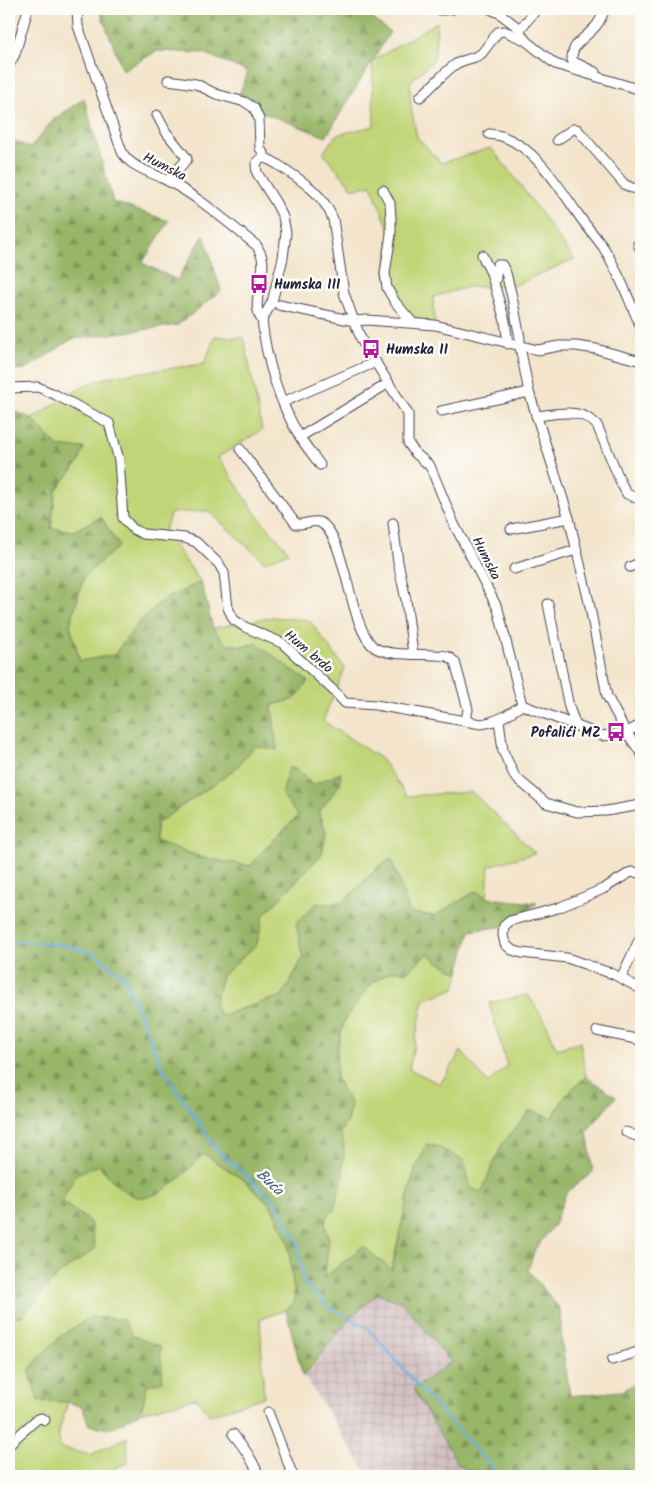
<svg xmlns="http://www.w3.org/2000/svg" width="650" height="1485" font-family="Kalam,sans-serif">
<defs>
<pattern id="industrial-grid" width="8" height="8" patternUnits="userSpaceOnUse" patternTransform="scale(1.25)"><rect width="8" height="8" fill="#d2bfc1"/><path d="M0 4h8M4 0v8" fill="none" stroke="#b4a4a7"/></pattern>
<pattern id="forest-firs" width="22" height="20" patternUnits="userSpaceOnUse" patternTransform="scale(1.25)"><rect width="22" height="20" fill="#98b668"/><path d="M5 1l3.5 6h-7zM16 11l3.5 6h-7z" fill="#7c9457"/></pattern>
</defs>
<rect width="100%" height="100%" fill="#fdfcf7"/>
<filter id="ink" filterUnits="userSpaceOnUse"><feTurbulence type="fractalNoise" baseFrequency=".02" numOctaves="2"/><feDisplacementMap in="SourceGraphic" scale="10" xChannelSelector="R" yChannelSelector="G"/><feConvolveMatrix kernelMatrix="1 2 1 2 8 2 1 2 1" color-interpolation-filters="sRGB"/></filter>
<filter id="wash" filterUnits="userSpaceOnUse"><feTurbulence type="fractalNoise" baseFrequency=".0096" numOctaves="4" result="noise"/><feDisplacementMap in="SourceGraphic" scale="20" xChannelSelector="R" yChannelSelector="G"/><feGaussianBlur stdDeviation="1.12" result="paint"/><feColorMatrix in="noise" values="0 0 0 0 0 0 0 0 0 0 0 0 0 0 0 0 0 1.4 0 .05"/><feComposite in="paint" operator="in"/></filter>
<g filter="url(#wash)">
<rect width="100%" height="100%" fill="#f3e4cb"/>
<path fill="url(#industrial-grid)" d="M377 1294 402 1302 451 1362 413 1389 457 1464 472 1473 474 1476H369L305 1377 351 1317Z"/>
<g fill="#c1d578" stroke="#727c5a">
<path d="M437 22 434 60 410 82 411 107 417 137 441 163 491 148 515 178 574 259 513 286 468 287 433 297 435 325 424 323 403 311 385 273 391 234 371 185 353 189 323 153 336 135 374 126 372 61Z"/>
<path d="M215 336 244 338 262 430 218 457 256 514 289 552 265 562 208 511 171 513 164 531 201 582 163 600 141 620 114 655 80 662 70 625 84 576 119 546 101 517 73 531 51 528 56 490 79 462 83 448 58 447 32 419 85 385 112 376 204 364Z"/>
<path d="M271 617 309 620 345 668 323 721 381 759 407 796 472 792 535 853 489 866 487 898 477 891 434 916 410 913 391 859 379 866 342 903 316 904 303 958 282 996 219 1016 215 1001 222 976 256 944 263 916 322 854 326 832 319 812 340 784V774L312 785 300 771 298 816 270 843 251 866 203 858 156 841V824L233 771 255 746 272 705 295 699 257 644 242 646 226 644 213 628Z"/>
<path d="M429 954 437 961 459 973 455 988 424 1000 409 1069 440 1084 461 1051 488 1083 507 1066 489 1003 528 995 545 1021 557 1049 580 1042 586 1076 566 1095 552 1118 493 1164 482 1193 471 1188 464 1161 415 1170 407 1200 391 1271 324 1279 329 1239 325 1226 326 1217 344 1146 340 1132 347 1121 351 1105 336 1078 337 1049 344 1021 373 982 392 971 407 972 423 957Z"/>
<path d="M204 1154 245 1181 270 1204 288 1241 295 1302 286 1310 260 1319 264 1397 209 1415 196 1398 141 1412 147 1385 133 1336 91 1317 63 1334 47 1349 39 1401 68 1402 58 1434 61 1448 90 1455 127 1437 128 1463 117 1467V1476H9V1316L14 1317 22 1316 59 1274 95 1249 90 1222 61 1201 76 1174 99 1165 112 1180H178Z"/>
</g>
<g fill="url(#forest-firs)" stroke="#5d6c52">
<path d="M99 9H360L390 32 326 137 236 102 248 72 204 53 158 51 123 70Z"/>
<path d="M84 98 113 202 169 221 142 263 177 280 204 235 221 291 178 325 72 339 25 370 9 368V138L30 148 52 121Z"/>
<path d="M9 409 32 419 58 447 84 448 79 462 56 490 51 528 73 531 101 517 119 546 84 576 70 625 80 661 114 655 141 620 163 600 201 582 213 628 226 644 242 646 257 644 308 681 295 699 272 705 277 750 255 746 233 771 156 824V841L203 858 251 866 270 843 298 816 282 795 289 767 300 771 312 785 341 773 340 784 319 812 326 832 322 854 263 916 257 944 222 976 215 1001 219 1016 282 996 303 958 296 923 316 904 342 903 380 866 391 859 410 913 434 916 477 891 487 898 537 903 506 926 470 931 459 973 437 961 429 954 423 957 407 972 392 971 373 982 344 1021 337 1049 336 1078 351 1105 347 1121 340 1132 344 1146 343 1178 333 1211 326 1217 325 1226 329 1239 324 1278 363 1246 392 1270 407 1200 415 1170 427 1144 439 1147 464 1161 471 1188 481 1193 502 1144 530 1111 552 1118 566 1095 586 1076 616 1097 587 1131 593 1172 566 1193 554 1225 535 1249 528 1270 560 1309 562 1344 570 1396 621 1391 641 1381V1476H474L472 1473 458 1464 413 1389 451 1362 402 1302 377 1294 351 1317 303 1377 286 1310 295 1302 288 1241 270 1204 245 1181 204 1154C189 1169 158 1205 134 1196 123 1193 106 1174 99 1165L76 1174 61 1201 90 1222 95 1249 59 1274 22 1316 14 1317 9 1316Z"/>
<path d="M91 1317 123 1319 133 1336 160 1346 163 1381 147 1385 141 1412 109 1429 89 1425 82 1407 68 1402 38 1401 29 1370 47 1349 63 1334Z"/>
</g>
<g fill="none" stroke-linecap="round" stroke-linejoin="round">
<path stroke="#6bb0e1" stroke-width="2.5" d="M9 941 58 944 94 953 123 976 163 1069 217 1150 276 1202 297 1241 304 1283 327 1306 368 1328 424 1393 500 1476"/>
</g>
</g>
<g filter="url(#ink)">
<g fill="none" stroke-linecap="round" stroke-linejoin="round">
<g stroke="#413f51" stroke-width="11">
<g id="minor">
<path d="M77 9 78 26 122 152C130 166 145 170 160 177 196 194 226 221 257 246 259 250 261 254 262 257 267 277 249 304 262 320 266 359 279 403 300 437 306 447 314 456 320 465"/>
<path d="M435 9 441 10 453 9"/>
<path d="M490 9 499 13 520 29 521 34 526 41 555 64 641 90"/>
<path d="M520 29 537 9"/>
<path d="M9 65 15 54 28 9"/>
<path d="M595 72 574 62 572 60C571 43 586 38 595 27 600 22 602 16 605 9"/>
<path d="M168 80 196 84 216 94 245 102 254 108 259 119 260 148 266 158"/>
<path d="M420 97C432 87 443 73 456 64 464 59 475 59 482 53L498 32 504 31 525 40"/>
<path d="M157 115 166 132 186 157 187 159 168 181"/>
<path d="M489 134C494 135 500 135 504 137 537 149 561 190 580 217 587 227 596 237 603 247 619 271 629 301 641 327"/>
<path d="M557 140 573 129H577L624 184 632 188 641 189"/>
<path d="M383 190 390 203 391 220V234L385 273 387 288 395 302 412 322"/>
<path d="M638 244 641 250"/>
<path d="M482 255 491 273 505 321 508 344"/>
<path d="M494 282 496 278 497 265H502L506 273 512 297 520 338V347L529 392 569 518 589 602 607 696 626 732 641 753"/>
<path d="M279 305 354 321 367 320 435 325 538 350 559 346H576L596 349 641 361"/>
<path d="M262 320 272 302 283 258 286 233 283 217 276 203 257 173 256 164 258 161 262 158C270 158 276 164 283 168 305 183 323 194 333 219L344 293 354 321 362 341 408 414V443L415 453 430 466 454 524 498 609 522 705 603 736 626 732 641 725"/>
<path d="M9 388 38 387 56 395 109 423 119 460 123 518 133 529 143 534 185 538 196 542 219 564 224 573 228 608 234 620 245 627 282 643 334 691 345 703 376 705 481 724C497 722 509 714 522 705"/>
<path d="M283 402 376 362"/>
<path d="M441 411 529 392"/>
<path d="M536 416C560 414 579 407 597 425L621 483 627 494 641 500"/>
<path d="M300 437 389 383"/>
<path d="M240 449 296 524C304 525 312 520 319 522 346 532 348 626 374 647 386 656 419 654 434 655 439 655 445 655 449 657 450 658 454 661 455 662L468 709 466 721"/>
<path d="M393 523 398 562 406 600 413 654"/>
<path d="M511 529 569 518"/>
<path d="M630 567 641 562"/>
<path d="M514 569 576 550"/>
<path d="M548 604 569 707 576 726"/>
<path d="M641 699 640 705 641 710"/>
<path d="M499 720 503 751 515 777 546 803 577 812 606 811 641 805"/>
<path d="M641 873 631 872 603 889 558 908 510 921 504 926 503 935 505 944 512 950 522 953 567 958 613 974 641 989"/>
<path d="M621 978 641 936"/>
<path d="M597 1031 641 1040"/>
<path d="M626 1132 641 1138"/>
<path d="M612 1360 641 1351"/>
<path d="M268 1412 293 1476"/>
<path d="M233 1434C244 1447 253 1460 259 1476"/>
<path d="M9 1444 37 1419 41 1418 45 1420"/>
</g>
</g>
<use href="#minor" stroke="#fff" stroke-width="9"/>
</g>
</g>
<defs>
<g id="bus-bare" transform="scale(1.5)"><path d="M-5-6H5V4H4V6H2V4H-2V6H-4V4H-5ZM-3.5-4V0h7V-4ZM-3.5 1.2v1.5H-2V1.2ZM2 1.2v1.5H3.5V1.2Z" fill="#b5179e" stroke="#fdfcf7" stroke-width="2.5" paint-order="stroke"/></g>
</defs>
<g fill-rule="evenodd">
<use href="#bus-bare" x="259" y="284"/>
<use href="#bus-bare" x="371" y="349"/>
<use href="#bus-bare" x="616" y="732"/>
</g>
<g text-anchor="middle" stroke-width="5" stroke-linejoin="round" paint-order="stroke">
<g font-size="14" fill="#22223b" stroke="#fdfcf7">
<text transform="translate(165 166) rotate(27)" y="5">Humska</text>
<text transform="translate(487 558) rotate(63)" y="5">Humska</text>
<text transform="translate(309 651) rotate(40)" y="5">Hum brdo</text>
</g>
<g font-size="14" font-weight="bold" fill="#22223b" stroke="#fdfcf7" text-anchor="start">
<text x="274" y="289">Humska III</text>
<text x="386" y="354">Humska II</text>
<text x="601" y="737" text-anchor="end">Pofalići MZ</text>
</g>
<g font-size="15" font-style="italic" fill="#3f5b7d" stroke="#fdfcf7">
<text transform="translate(270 1182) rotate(43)" y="5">Buća</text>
</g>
</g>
<rect width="650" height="1485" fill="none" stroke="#fdfcf7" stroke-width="30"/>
</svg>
